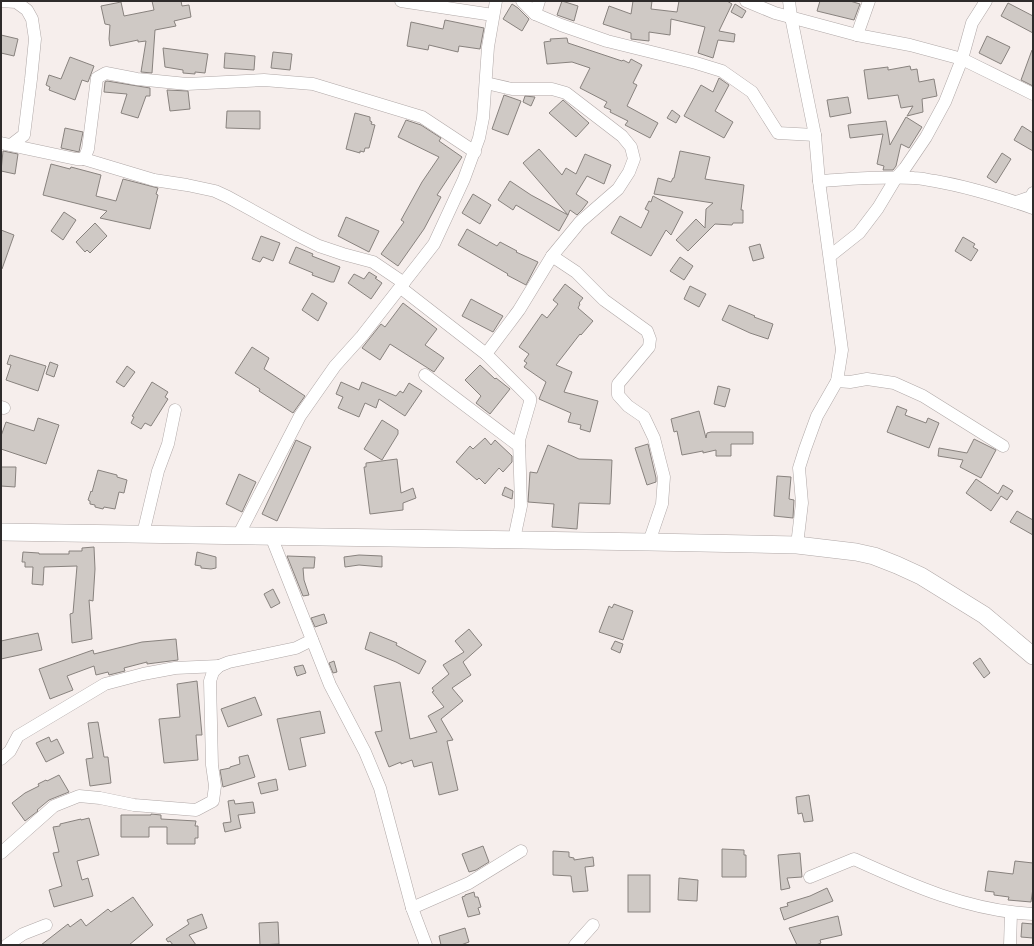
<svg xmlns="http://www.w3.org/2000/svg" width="1034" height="946" font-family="'IBM Plex Sans',sans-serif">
<rect width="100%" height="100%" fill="#f6eeec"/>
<g fill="#cfc9c5" stroke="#88827e">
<path d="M152 1H181L182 6 189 5 191 17 174 21 176 26 155 30 152 73 141 72 146 41 138 42V40L110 46 109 39 110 25 105 24 101 6 121 2 124 16 154 10Z"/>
<path d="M562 1 578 6 574 21 557 15Z"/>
<path d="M633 1H652L651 9 677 12 679 1H727L732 4 719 31 735 34 734 42 718 40 713 58 698 53 705 27 671 19 670 35 649 32V41L631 39V33L603 24 609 6 631 14Z"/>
<path d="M820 1H850L860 4 854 20 817 11Z"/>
<path d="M1008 3 1033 16V33L1001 16Z"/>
<path d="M512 4 518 8 529 19 522 31 503 19Z"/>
<path d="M735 4 746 11 742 18 731 12Z"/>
<path d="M445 20 484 28 480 49 459 46 458 52 429 45 428 50 407 46 411 22 443 29Z"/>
<path d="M1 35 18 39 14 56 1 53Z"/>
<path d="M987 36 1010 47 1001 64 979 53Z"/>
<path d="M567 38 568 43 622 61 623 60 629 63 631 59 642 65 633 83 637 85 627 106 658 123 650 138 625 125 628 121 610 112 611 110 604 107 607 102 580 88 590 68 572 62 547 64 544 42 551 41 550 39Z"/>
<path d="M163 48 208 54 205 73 195 72V74L183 73V70L165 67Z"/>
<path d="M1032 50H1033V86L1021 80Z"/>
<path d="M273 52 292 54 290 70 271 68Z"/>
<path d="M225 53 255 56 254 70 224 68Z"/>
<path d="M70 57 94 66 88 82 82 80 75 100 49 90 50 87 46 85 49 75 61 79Z"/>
<path d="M910 66 911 70 917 69 919 82 934 79 937 96 922 99 923 112 907 116 913 106 901 108 898 95 868 99 864 70 888 67V70Z"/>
<path d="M719 78 729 85 715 111 733 122 724 138 684 116 701 85 713 92Z"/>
<path d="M107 81 150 88V96H146L138 118 121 113 127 94 104 92 105 82Z"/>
<path d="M167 90 188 91 190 109 170 111Z"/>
<path d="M504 95 521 101 508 135 492 129Z"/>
<path d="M525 96 535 97 531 106 523 102Z"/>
<path d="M848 97 851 113 830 117 827 100Z"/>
<path d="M563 100 589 123 576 137 549 113Z"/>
<path d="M672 110 680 116 676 123 667 118Z"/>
<path d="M227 111H260V129L226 128Z"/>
<path d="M355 113 370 117V121L372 122 371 124 375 125 369 148H365L364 152 360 151V153L346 149Z"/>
<path d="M906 117 922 127 909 148 901 144 896 166 893 170H883L884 166 877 164 883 134 850 138 848 125 886 121 890 145Z"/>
<path d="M406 120 421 125 441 138 439 141 462 157 437 195 441 197 424 229 398 266 381 254 404 222 401 220 422 182 439 157 398 137Z"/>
<path d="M1022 126 1033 133V151L1014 140Z"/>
<path d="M65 128 83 132 79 152 61 148Z"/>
<path d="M539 149 562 175 566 168 576 174 585 154 611 165 604 184 587 176 576 194 588 202 582 210 577 215 570 210 568 215 523 163Z"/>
<path d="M3 151 18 154 15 174 1 171Z"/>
<path d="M680 151 710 157 705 179 744 185 741 210H743V223H733L732 225 715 224 688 251 676 240 696 219 705 228 706 209 713 203 654 194 658 178 671 182 673 178H674Z"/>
<path d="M1002 153 1011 159 996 183 987 177Z"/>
<path d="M51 164 70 169 71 167 101 175 96 196 116 201 123 179 158 188 156 194 158 195 150 229 100 218 107 211 43 195Z"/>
<path d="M510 181 531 195 568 215 559 231 516 205 513 210 498 200Z"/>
<path d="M473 194 491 205 480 224 462 213Z"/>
<path d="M653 196 683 212 671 235 666 230 651 256 611 233 620 216 641 228 649 211 645 209 649 201 651 202Z"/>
<path d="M64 212 76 220 63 240 51 231Z"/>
<path d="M346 217 379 231 369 252 338 236Z"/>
<path d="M95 223 107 236 90 253 87 250 85 252 76 242Z"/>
<path d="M467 229 497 246 500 242 517 251 516 252 538 262 526 285 507 275 508 274 458 245Z"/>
<path d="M1 230 14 235 2 269H1Z"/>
<path d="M261 236 280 243 273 261 263 257 260 262 252 259Z"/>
<path d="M963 237 975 244 973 247 978 250 971 261 955 251Z"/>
<path d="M760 244 764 258 753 261 749 247Z"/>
<path d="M296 247 313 254 312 256 340 267 334 282H331L312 275 313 273 289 263Z"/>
<path d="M680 257 693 266 684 280 670 271Z"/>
<path d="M369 272 377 277 375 278 382 283 371 299 348 283 354 274 364 279Z"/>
<path d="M565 284 583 298 579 303 580 304 578 308 593 321 581 335 580 334 556 365 572 372 564 392 598 401 590 432 580 429 581 425 568 422 571 413 539 399 546 382 524 367 527 363 524 361 529 354 519 347 542 314 547 318 558 304 553 300Z"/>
<path d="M690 286 706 294 699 307 684 299Z"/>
<path d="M312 293 327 303 318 321 302 310Z"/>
<path d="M471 299 503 316 493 332 462 316Z"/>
<path d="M403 303 437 329 425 345 444 358 434 372 390 344 380 360 362 348 381 324 385 327Z"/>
<path d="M729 305 755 316 754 317 773 324 768 339 750 333 722 320Z"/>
<path d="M252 347 269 358 264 369 305 396 293 413 259 391 260 389 235 373Z"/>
<path d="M10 355 46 366 38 391 6 380 11 365 7 364Z"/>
<path d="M50 362 58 365 54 377 46 374Z"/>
<path d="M480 365 495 379 496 378 510 389 490 414 476 403 481 396 465 380Z"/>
<path d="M127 366 135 372 124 387 116 382Z"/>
<path d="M152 382 168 392 165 397 168 399 151 426 145 423 141 429 131 423 134 417 132 416Z"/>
<path d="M341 382 359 390 362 382 396 396 400 391 403 393 409 383 422 391 405 416 379 399 376 408 365 403 359 417 338 408 343 397 336 394Z"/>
<path d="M718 386 730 389 725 407 714 404Z"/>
<path d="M897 406 907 410 905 415 926 423 928 418 939 423 929 448 887 432Z"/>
<path d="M699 411 706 438 707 433 711 432H753V444H731V456H716V450L703 453V451L682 455 677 431 674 432 671 419Z"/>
<path d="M38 418 59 425 46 464 1 449V436L6 422 34 431Z"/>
<path d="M382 420 398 430V434L382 460 364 449Z"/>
<path d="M485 438 491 445 495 440 512 456V462L503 472 499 468 485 484 479 478 477 480 456 462 470 446 473 449Z"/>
<path d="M974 439 996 450 981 478 960 467 963 460 938 456 939 448 967 453Z"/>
<path d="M296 440 311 447 277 521 262 514Z"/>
<path d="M648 444 656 478V482L647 485 635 448Z"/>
<path d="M548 445 579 459 612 460 610 504 579 503 577 529 552 527 554 504 528 502 530 472 537 473Z"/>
<path d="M397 459 401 493 413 488 416 498 403 503V510L370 514 364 467H366V463Z"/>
<path d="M1 467H16L15 487 1 486Z"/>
<path d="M98 470 117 475V477L127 480 124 493 119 492 115 509 104 507 103 509 95 507V505L90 504V501L88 500 91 491 92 492Z"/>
<path d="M239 474 256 482 242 512 226 504Z"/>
<path d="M777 476 791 477 789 499 794 500 793 518 774 516Z"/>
<path d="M976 479 998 494 1003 485 1013 491 1007 500 1001 496 991 511 966 493Z"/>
<path d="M505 487 513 491 512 499 502 495Z"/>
<path d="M1017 511 1033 520V535L1010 522Z"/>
<path d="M94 547 95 569 93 601 89 600 92 639 72 643 70 614 73 613 77 566 44 567 43 585 32 584 33 567H25V562H22L23 552 39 553V554H69V551H82V548Z"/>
<path d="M197 552 216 557V568L211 569 201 568V566L195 565Z"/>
<path d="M359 555 382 556V567L359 565 345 567 344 557Z"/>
<path d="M287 556 315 557 314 568H303L304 580 309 595 303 596Z"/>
<path d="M273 589 280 603 271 608 264 594Z"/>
<path d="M614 604 633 611 623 640 599 632 609 606 612 608Z"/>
<path d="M324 614 327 623 315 627 311 618Z"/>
<path d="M469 629 482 645 463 662 471 675 452 688 463 701 441 719 453 740 447 741 458 790 439 795 432 762 414 767 412 760 401 764V762L389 767 375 732 382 731 374 686 400 682 410 739 437 732 428 716 444 707 432 692 434 691 432 688 449 674 443 665 464 652 455 641Z"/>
<path d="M370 632 397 643 396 645 426 661 419 674 396 662 365 649Z"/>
<path d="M38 633 42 650 1 659V641Z"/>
<path d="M176 639 178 660 147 664V662L124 668 125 671 109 675 108 672 96 675 94 666 67 676 73 690 50 699 39 669 93 650 94 654 142 642Z"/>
<path d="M615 641 623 644 620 653 611 649Z"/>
<path d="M980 658 990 673 984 678 973 663Z"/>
<path d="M334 661 337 672 333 673 329 663Z"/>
<path d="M303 665 306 673 297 676 294 667Z"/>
<path d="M197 681 202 735H196L198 760 164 763 159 719 180 717 177 684Z"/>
<path d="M255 697 262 715 228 727 221 709Z"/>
<path d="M320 711 325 733 300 738 306 766 289 770 277 719Z"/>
<path d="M98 722 104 757H108L111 783 90 786 86 759 93 758 88 723Z"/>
<path d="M49 737 51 742 57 739 64 753 46 762 36 743Z"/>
<path d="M248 755 255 777 223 787 220 770 230 768V767L240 764 239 757Z"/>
<path d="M59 775 69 792 49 800 37 810 38 811 25 821 12 803 25 793 39 786 38 784 46 780 47 781Z"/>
<path d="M276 779 278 790 261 794 258 783Z"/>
<path d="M809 795 813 821 804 822 802 813 798 814 796 797Z"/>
<path d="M234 800 235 804 253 802 255 813 238 815 241 828 225 832 223 823 231 822 228 801Z"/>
<path d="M151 814 161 815V819L196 821 195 826H198V838H195V844H167V827H149V837H121V815H151Z"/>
<path d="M89 818 99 855 77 861 82 880 88 878 93 896 54 907 49 890 62 886 53 853 59 852 53 827 60 826V824L81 819V820Z"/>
<path d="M483 846 489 862 476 870 469 872 462 854Z"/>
<path d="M722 849 744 850V855H746V877H722Z"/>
<path d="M553 851 569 852V857L574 858V860L593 857 594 866 585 867 588 891 573 892 571 876 553 875Z"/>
<path d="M800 853 802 877 787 878 790 888 781 890 778 855Z"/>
<path d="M1015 861 1033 863V888L1031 902 1008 900 1009 897 994 895V892L985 891 988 871 1013 874Z"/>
<rect x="628" y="875" width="22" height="37"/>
<path d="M679 878 698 880 697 901 678 900Z"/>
<path d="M827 888 833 901 784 920 780 908 788 906 787 903 810 896Z"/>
<path d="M474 892 475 897H478L481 907 478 908 480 914 468 917 462 897 465 896V895Z"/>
<path d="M133 897 153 925 129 945H41L68 924 70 927 81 919 86 926 108 909 111 912Z"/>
<path d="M202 914 207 928 189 935 196 945H173L170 941 168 942 166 939 189 924 187 920Z"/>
<path d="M838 916 842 935 820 940 821 943 816 945H797L789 928Z"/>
<path d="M278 922 279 944 260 945 259 923Z"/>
<path d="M1022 923 1033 924V938L1021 937Z"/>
<path d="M465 928 469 942 461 945H441L439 936Z"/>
</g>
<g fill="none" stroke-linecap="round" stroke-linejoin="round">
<g stroke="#b0a8a7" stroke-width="13">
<g id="minor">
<path d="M1 1 16 2 27 10 32 19 35 39 31 79 24 135 11 145"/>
<path d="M401 1 493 15"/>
<path d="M522 1 535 14 561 25 607 41 696 63 722 71 752 92 778 133 815 135"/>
<path d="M746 1 775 13 857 35 910 45 962 59 1033 94"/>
<path d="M789 1 791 17 815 135 819 181 842 350 837 381 817 416 805 449 799 468 802 503 797 545"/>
<path d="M535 14 539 1"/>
<path d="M857 35 869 1"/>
<path d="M486 83 512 89H552L566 93 622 136 631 147 634 159 629 172 618 189 580 222 552 256 519 310 486 354"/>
<path d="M1 143 76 159H84L88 149 97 78 106 73 137 79 187 84 264 80 313 84 422 117 475 152"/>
<path d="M84 159 154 180 187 185 215 191 228 197 297 235 319 246 343 254 373 262 404 283"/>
<path d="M819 181C851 179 882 176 914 178 921 178 928 180 935 181 969 187 1001 197 1033 208"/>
<path d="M1016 202 1031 197 1033 193"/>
<path d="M552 256 576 272 604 300 647 331 650 339 649 347 618 384V395L628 406 644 417 654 438 664 477 662 504 649 542"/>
<path d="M830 256 859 233 878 208 896 178 905 168 926 137 945 102 962 59 972 23 986 1"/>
<path d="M401 288 486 354 530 398V402L519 440 521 506 514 539"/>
<path d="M425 375 519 446"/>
<path d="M837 381 850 382 867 379 894 383 923 396 1003 446"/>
<path d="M1 407 4 408"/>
<path d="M143 534 158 471 168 444 175 410"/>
<path d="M238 536 300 416 335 366 362 336 434 244 464 179 479 138 483 118 488 47 496 1"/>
<path d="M271 536 330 685 365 752 380 788 412 908 426 945"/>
<path d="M1 759 10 751 18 736 105 684 143 674 175 668 219 666"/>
<path d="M1 853 54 806 79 796 100 798 134 805 196 810 213 801 215 786 212 765 210 681 213 672 219 666 229 662 296 648 312 640"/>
<path d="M810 877 854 859C911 885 969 911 1033 914"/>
<path d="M412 908 469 883 521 851"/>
<path d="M7 945 23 934 46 925"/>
<path d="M575 945 593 925"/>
<path d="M1010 945 1011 913"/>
</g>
</g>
<g stroke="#b0a8a7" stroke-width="18">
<path id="secondary" d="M1 532 649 542 797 545 856 552 874 556 897 565 921 576 984 615 1033 656"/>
</g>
<use href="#minor" stroke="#fff" stroke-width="12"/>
<use href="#secondary" stroke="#fff" stroke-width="17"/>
</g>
<rect width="1034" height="946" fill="none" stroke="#2e2b2b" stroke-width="4"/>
</svg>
